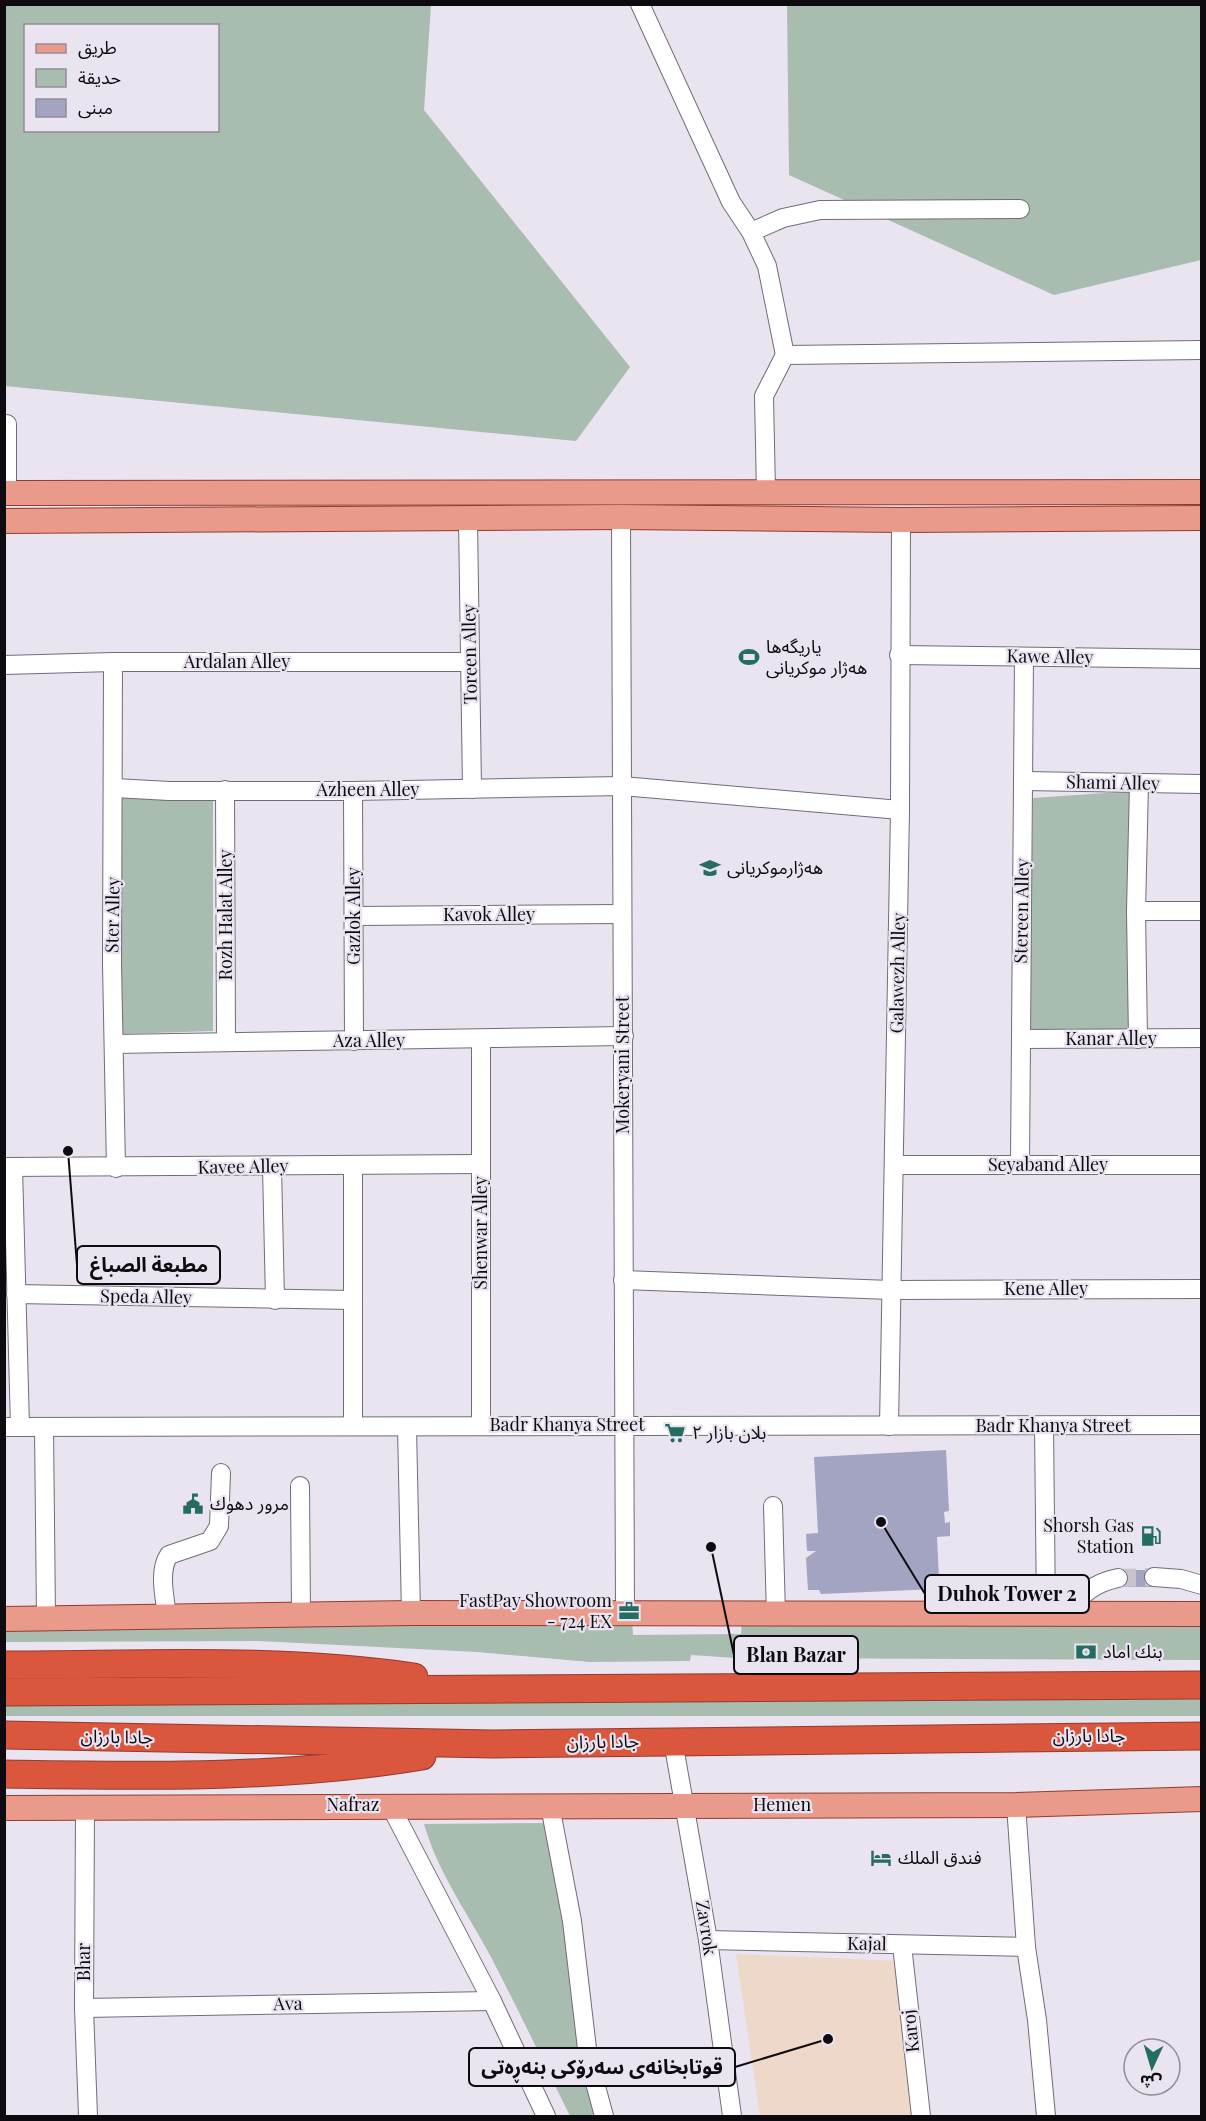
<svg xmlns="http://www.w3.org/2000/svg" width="1206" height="2121" font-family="'Playfair Display','Noto Sans Arabic',serif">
<rect width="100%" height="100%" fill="#eae3f0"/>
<path fill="#edd8ca" d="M736 1954 899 1961 916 2116H760Z"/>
<g fill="#a8bcb0" fill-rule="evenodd">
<path d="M4 5H431L424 110 630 367 576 441 5 386ZM26 26H218V130H26Z"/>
<path d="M787 5H1201V260L1054 295 789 175Z"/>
<path d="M1135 791 1134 1034 1029 1035 1033 798Z"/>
<path d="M118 795 213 796V1031L122 1034Z"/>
<path d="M742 1619 1201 1620 1202 1660 736 1658 691 1655 690 1661 590 1662 477 1652 259 1641 5 1642 4 1625 632 1621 633 1635 741 1634Z"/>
<path d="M1031 1699H1201L1202 1716H5L4 1705C347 1702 689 1701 1031 1699Z"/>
<path d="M545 1823 568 1925 599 2116H570C544 2064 519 2011 492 1959 469 1915 438 1873 424 1824Z"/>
</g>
<g fill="#a3a4c1">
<path d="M946 1450 949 1511 944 1512 945 1523 950 1522V1536L937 1537 939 1579 936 1589 821 1594 819 1590H808L806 1558 816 1551H807L806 1534 818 1533 814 1457Z"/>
<rect x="1121" y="1570" width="31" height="17"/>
</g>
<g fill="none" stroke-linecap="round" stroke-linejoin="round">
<path stroke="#c9c3ce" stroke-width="18" stroke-dasharray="18 9" stroke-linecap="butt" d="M1118 1578 1154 1577"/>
<g stroke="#726c78" stroke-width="20">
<g id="minor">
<path d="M640 4 731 202 751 232 767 266 785 355"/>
<path d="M751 232 783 218 820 210 1020 209"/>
<path d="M7 424V493"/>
<path d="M766 493 764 396 785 355 1202 350"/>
<path d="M621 517 625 1613"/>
<path d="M468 520 472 789"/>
<path d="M899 655 1202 659"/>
<path d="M113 662 112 964 116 1168"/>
<path d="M4 665 113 662H470"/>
<path d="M1024 781 1202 784"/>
<path d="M115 788 169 791H353L622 786 900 810"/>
<path d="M225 790 226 1041"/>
<path d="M353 791 354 1041"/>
<path d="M1136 911H1202"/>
<path d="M355 916 622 914"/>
<path d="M1021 1039 1202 1038"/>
<path d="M1138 1039 1136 911 1139 784"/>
<path d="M114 1044 624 1036"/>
<path d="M1020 1164 1024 657"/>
<path d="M353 1165V1426"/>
<path d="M895 1165H1202"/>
<path d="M4 1167 481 1164"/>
<path d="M13 1167 20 1427"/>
<path d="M272 1167 275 1300"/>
<path d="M623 1280 891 1290 1202 1289"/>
<path d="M16 1294 353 1300"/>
<path d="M481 1426V1040"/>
<path d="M889 1426 900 810 901 520"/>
<path d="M1044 1426 1046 1614"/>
<path d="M4 1427 1202 1425"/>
<path d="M44 1427 46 1618"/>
<path d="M407 1427 411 1613"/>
<path d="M300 1486 301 1614"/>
<path d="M773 1506 776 1615"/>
<path d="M1154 1577 1181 1579 1202 1585"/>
<path d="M1066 1614C1081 1594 1094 1583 1118 1578"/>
<path d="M167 1616C165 1598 158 1571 169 1555L210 1541 219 1526 221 1473"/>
<path d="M673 1741 708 1940 732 2116"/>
<path d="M390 1805 492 2001 546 2116"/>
<path d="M1016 1805 1026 1947 1037 2020 1046 2116"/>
<path d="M550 1806 572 1921 588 2057 604 2116"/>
<path d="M85 1807 84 2008 88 2116"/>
<path d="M708 1940 1026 1947"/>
<path d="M902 1945 921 2116"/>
<path d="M84 2008 492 2001"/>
</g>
</g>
<g stroke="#933c2d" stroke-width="26">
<g id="major">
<path d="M4 493 1202 492"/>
<path d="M4 521 621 517 901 520 1202 518"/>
<path d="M4 1619 411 1613 1202 1614"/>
<path d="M4 1808 1016 1805 1202 1799"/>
</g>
</g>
<g stroke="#933c2d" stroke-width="29">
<g id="highway">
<path d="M4 1665C141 1665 278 1657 414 1677"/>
<path d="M4 1692 1202 1685"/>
<path d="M4 1735 494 1744 1202 1736"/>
<path d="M4 1774C143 1776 285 1779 422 1756"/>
</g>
</g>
<use href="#minor" stroke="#fff" stroke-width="18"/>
<use href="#major" stroke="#e99a8b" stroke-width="24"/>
<use href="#highway" stroke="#da563d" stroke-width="27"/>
</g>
<defs>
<g id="stadium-bare" transform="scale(1.62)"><path d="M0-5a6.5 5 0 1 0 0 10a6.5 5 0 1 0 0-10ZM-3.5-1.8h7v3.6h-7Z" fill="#256c62" stroke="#eae3f0" stroke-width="2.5" paint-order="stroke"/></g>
<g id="school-bare" transform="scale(1.62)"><path d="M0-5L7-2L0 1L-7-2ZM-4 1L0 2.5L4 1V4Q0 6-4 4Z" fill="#256c62" stroke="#eae3f0" stroke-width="2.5" paint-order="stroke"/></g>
<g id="supermarket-bare" transform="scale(1.62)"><path d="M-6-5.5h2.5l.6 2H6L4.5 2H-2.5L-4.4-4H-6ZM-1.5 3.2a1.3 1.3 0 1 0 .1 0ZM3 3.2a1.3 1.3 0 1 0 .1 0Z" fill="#256c62" stroke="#eae3f0" stroke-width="2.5" paint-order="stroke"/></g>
<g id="civic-bare" transform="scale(1.62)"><path d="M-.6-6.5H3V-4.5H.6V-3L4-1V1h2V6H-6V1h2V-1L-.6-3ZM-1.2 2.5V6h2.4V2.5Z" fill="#256c62" stroke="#eae3f0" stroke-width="2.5" paint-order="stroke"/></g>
<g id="fuel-bare" transform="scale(1.62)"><path d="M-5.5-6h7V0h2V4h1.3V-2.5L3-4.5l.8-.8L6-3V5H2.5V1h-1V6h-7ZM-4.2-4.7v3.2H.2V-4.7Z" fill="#256c62" stroke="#eae3f0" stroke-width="2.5" paint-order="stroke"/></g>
<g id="office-bare" transform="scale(1.62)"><path d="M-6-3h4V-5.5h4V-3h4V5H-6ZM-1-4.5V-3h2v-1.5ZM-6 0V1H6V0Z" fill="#256c62" stroke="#eae3f0" stroke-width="2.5" paint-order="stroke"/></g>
<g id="bank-bare" transform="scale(1.62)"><path d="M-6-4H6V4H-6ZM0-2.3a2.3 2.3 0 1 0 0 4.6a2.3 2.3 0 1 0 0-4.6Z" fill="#256c62" stroke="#eae3f0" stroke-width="2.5" paint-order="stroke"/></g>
<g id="hotel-bare" transform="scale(1.62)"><path d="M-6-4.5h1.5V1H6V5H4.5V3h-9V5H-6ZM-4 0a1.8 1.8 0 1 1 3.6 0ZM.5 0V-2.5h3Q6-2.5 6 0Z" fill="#256c62" stroke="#eae3f0" stroke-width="2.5" paint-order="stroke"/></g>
</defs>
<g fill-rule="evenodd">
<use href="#stadium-bare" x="749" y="657"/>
<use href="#school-bare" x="710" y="868"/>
<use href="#supermarket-bare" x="675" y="1433"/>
<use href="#civic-bare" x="193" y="1504"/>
<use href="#fuel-bare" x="1151" y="1536"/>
<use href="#office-bare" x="629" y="1611"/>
<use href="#bank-bare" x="1086" y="1652"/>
<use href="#hotel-bare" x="881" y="1858"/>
</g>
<g text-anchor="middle" stroke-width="4.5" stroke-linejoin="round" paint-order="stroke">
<g font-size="18" fill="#0e0b10" stroke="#eae3f0" text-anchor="start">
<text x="766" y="653">یاریگەها<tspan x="766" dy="21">هەژار موکریانی</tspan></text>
<text x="727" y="874">ھەژارموکریانی</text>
<text x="692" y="1439">بلان بازار ٢</text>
<text x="210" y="1510">مرور دهوك</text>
<text x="1134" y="1532" text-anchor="end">Shorsh Gas<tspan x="1134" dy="21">Station</tspan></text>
<text x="612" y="1607" text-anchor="end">FastPay Showroom<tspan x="612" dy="21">- 724 EX</tspan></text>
<text x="1103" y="1658">بنك اماد</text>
<text x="898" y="1864">فندق الملك</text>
</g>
<g font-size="18" fill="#0e0b10" stroke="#eae3f0">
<text transform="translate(470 654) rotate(-91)" y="6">Toreen Alley</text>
<text transform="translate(1050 657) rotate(1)" y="6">Kawe Alley</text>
<text x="237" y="668">Ardalan Alley</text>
<text transform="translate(1113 783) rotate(1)" y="6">Shami Alley</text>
<text x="368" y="796">Azheen Alley</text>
<text transform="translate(1022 911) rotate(-89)" y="6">Stereen Alley</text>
<text transform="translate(113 915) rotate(-89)" y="6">Ster Alley</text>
<text transform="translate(226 915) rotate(-90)" y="6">Rozh Halat Alley</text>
<text x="489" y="921">Kavok Alley</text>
<text transform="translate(354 916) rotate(-90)" y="6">Gazlok Alley</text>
<text transform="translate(898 973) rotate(-89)" y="6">Galawezh Alley</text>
<text x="1111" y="1045">Kanar Alley</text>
<text x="369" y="1047">Aza Alley</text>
<text transform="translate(623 1065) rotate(-90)" y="6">Mokeryani Street</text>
<text x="1048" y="1171">Seyaband Alley</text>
<text transform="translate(243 1167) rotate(-1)" y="6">Kavee Alley</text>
<text transform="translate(481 1233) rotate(-90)" y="6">Shenwar Alley</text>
<text x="1046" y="1295">Kene Alley</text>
<text transform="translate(146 1297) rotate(1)" y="6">Speda Alley</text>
<text x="567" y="1431">Badr Khanya Street</text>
<text x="1053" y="1432">Badr Khanya Street</text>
<text x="1089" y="1742">جادا بارزان</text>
<text transform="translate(117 1737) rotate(1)" y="6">جادا بارزان</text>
<text transform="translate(603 1742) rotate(-1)" y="6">جادا بارزان</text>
<text x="353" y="1811">Nafraz</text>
<text x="782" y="1811">Hemen</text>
<text transform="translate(706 1928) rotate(81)" y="6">Zavrok</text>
<text transform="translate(867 1944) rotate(1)" y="6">Kajal</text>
<text transform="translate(84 1962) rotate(-90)" y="6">Bhar</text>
<text transform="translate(288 2004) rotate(-1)" y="6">Ava</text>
<text transform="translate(911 2031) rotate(-96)" y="6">Karoj</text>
</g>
</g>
<path fill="none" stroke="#0e0b10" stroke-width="2" d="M68 1151L77 1265M881 1522L925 1594M711 1547L734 1655M828 2039L735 2067"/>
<g fill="#0e0b10" stroke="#eae3f0" stroke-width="2">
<circle cx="68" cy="1151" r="6"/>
<circle cx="881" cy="1522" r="6"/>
<circle cx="711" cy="1547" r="6"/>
<circle cx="828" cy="2039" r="6"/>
</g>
<g fill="#eae3f0" stroke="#0e0b10" stroke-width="2">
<rect x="77" y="1246" width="143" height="38" rx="6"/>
<rect x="925" y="1575" width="164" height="38" rx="6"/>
<rect x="734" y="1636" width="124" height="38" rx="6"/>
<rect x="469" y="2048" width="266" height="38" rx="6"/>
</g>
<g font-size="20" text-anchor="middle" font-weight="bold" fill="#0e0b10">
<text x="149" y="1272">مطبعة الصباغ</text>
<text x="1007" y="1601">Duhok Tower 2</text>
<text x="796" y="1662">Blan Bazar</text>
<text x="602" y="2074">قوتابخانەی سەرۆکی بنەڕەتی</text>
</g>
<rect width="1206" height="2121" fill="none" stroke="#0e0b10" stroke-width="12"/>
<rect x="24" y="24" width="195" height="108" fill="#eae3f0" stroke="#928d96" stroke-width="1.5"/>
<rect x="36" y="44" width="30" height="9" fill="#e99a8b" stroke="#928d96" stroke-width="1.5"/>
<text x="78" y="54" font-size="18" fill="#0e0b10">طريق</text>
<rect x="36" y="69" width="30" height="18" fill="#a8bcb0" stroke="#928d96" stroke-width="1.5"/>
<text x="78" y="84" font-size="18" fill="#0e0b10">حديقة</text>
<rect x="36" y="99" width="30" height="18" fill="#a3a4c1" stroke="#928d96" stroke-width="1.5"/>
<text x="78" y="114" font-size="18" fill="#0e0b10">مبنى</text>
<g transform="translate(1152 2067) rotate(184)"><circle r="28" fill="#eae3f0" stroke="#928d96" stroke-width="1.5"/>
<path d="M0-4.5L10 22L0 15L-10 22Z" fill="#256c62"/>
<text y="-9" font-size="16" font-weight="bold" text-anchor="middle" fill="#0e0b10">ش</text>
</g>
</svg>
